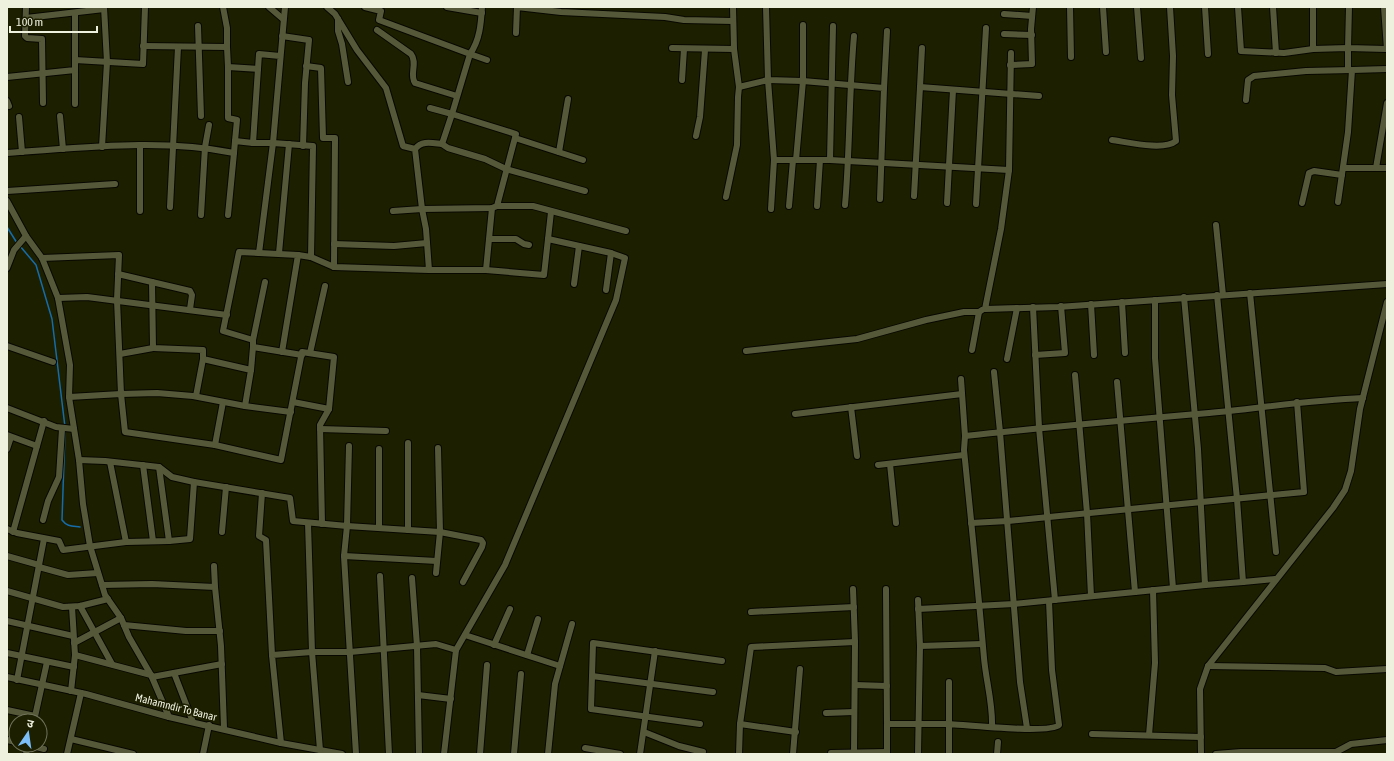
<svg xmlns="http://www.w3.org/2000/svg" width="1394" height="761" font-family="'Asap Condensed','Noto Sans Devanagari',sans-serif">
<rect width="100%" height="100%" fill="#1d1f01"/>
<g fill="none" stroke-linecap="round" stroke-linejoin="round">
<g stroke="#156ca9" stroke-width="1.5">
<path d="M7 227 17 243"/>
<path d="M20 246 36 265 52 319 65 427"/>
<path d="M65 431 62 520C67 527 73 526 80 527"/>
</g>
<g stroke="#080800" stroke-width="8">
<g id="minor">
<path d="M26 7 25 36 27 38 42 39 43 103"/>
<path d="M223 7 227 28V47"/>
<path d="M269 7 283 19"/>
<path d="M327 7 335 14 357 50 386 88 403 146 415 149 422 209 492 208 497 206 516 134 452 114 470 54 379 20 381 11 365 7"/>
<path d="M447 7 482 13"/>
<path d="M482 7C481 23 480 40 470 54L487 60"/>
<path d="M733 7 734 49 739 87 768 80 774 160H830L1009 170"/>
<path d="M766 7 768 80 803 81 884 88 880 199"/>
<path d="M1070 7 1071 57"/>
<path d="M1103 7 1106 52"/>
<path d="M1137 7 1141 58"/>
<path d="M1205 7 1208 54"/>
<path d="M1238 7 1241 51 1284 53 1313 49"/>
<path d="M1273 7 1276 53"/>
<path d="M1313 7V49L1348 48V70"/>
<path d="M1349 7 1348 48 1386 49"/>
<path d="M1384 7 1387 49"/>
<path d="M75 13V60"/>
<path d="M1004 14 1032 16"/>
<path d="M26 18 104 9"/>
<path d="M338 19V31L342 44 348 82"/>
<path d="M198 26 201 116"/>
<path d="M377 30 411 54C418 63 409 75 415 83L457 96"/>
<path d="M516 33 517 7 561 12 665 17 684 20 733 21"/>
<path d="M1004 34 1032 35"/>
<path d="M282 36 309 40 305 83 303 146"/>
<path d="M143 46 227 47 228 67 258 69"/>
<path d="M672 48 734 49"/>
<path d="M1011 53 1009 170 1001 229 985 309 1058 307 1387 284"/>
<path d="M280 56 259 54 253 143H273L285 7"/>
<path d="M1010 65 1032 64 1031 29 1033 7"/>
<path d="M306 66 321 68 323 138H335L334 267"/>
<path d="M228 67V118L237 120 235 141"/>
<path d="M75 70V104"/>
<path d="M7 77 75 70V60L143 64 145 7"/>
<path d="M682 80 684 49"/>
<path d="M920 87 922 48"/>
<path d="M884 88 887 31"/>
<path d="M1246 100 1248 80 1254 76 1306 71 1352 70"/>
<path d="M7 101 9 106"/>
<path d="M60 116 63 149"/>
<path d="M19 117 22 152"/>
<path d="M696 136 700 117 705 50"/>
<path d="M515 138 583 160"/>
<path d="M1112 140C1127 142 1164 151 1176 141L1172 95 1173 56 1170 7"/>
<path d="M442 144 448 148 485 159 506 169 585 191"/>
<path d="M140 146V211"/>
<path d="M102 147 107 62 104 7"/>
<path d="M415 149C422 140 432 143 442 144L452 114 430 108"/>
<path d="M559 152 568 99"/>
<path d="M7 153C82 148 160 138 234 153L235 141 253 143"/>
<path d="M796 160 803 81V25"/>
<path d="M830 160 833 26"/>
<path d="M1343 168H1387"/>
<path d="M1376 168 1387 103"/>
<path d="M7 191 115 184"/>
<path d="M914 196 920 87 1039 96"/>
<path d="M726 197 737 145 738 97 739 87"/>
<path d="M7 201 26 236 42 258 58 298 70 365 69 397 79 460 83 504 90 546 102 585 152 584 215 587 221 646 224 728"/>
<path d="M1338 202 1348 132 1352 70 1387 69"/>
<path d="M947 203 953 90"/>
<path d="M1302 203 1309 173 1314 171 1342 175"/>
<path d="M976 204 986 28"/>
<path d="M845 205C850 149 849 92 854 36"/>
<path d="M497 206H533L626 231"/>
<path d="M789 206 793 160"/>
<path d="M817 206 820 160"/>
<path d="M170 207 178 47"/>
<path d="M771 209 774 160"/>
<path d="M201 215 205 147 209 125"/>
<path d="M228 215 234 153"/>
<path d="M1216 225 1223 295"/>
<path d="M490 239H516L524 244 529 245"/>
<path d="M548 239 611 253 606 290"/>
<path d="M334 244 394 246 427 243"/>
<path d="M259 253 298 255 282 352"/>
<path d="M279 253 289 144"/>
<path d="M298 255 311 257 334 267 429 270 426 229 422 209 393 211"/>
<path d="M42 258 119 255 117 300 121 394 157 393 193 396 245 406"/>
<path d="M7 268 14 250 26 236"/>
<path d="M429 270H486L544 275 551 212"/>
<path d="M486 270 492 208"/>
<path d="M118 274 190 291 192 295 190 309"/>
<path d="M152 282 153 348 203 350V359L251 370 245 406 291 412"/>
<path d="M574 284 579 246"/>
<path d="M1250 293 1276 552"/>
<path d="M1184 297 1198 449 1205 585 1243 582 1237 499 1217 295"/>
<path d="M58 298 87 297 227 315"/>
<path d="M1155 300V358L1173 588"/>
<path d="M1122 302 1125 353"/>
<path d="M1091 304 1094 355"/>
<path d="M1033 307 1039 428 1055 600"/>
<path d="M253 340 265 282"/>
<path d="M7 346 53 362"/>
<path d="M972 350 979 312 982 310"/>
<path d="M746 351 857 339 926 320 964 312H979"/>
<path d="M310 353 325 286"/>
<path d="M120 354 153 348"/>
<path d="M302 355 253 347V340L223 331 239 252 259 253 273 143 313 146 311 257"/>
<path d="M1035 355 1065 353 1061 306"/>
<path d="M1007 359 1017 308"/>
<path d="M251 370 253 347"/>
<path d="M994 372 1000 432 1020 682 1027 728"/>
<path d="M1075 375 1087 513 1091 596"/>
<path d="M961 379 965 436"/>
<path d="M196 396 203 359"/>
<path d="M69 397 121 394 125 432 215 445 281 460 302 352 334 357 329 409"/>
<path d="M293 402 329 409 320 425 322 524"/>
<path d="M851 407 857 456"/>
<path d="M7 408 56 427 74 429"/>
<path d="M795 414 962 394"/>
<path d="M320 429 386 431"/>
<path d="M7 435 37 446"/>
<path d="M215 445 223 402"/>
<path d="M7 449 11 437"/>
<path d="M79 460 105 461 159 467 172 477 194 482 290 498 293 521 347 526 349 446"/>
<path d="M110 462 126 542"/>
<path d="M890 464 896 523"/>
<path d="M143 465 153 541"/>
<path d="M878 465 964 455"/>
<path d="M262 493 259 536 266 540 272 655"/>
<path d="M43 520 48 501 59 477 62 429"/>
<path d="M308 523 312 652H350L436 644 456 650 444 754"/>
<path d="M971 523 1008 521 1304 492 1297 402"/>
<path d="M379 528V449"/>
<path d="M7 529 17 533 59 541 63 550 126 542 169 541 159 467"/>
<path d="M408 530V443"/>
<path d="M13 532 44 421"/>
<path d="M222 532 226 487"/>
<path d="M169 541 190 539 194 482"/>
<path d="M7 556 39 565"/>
<path d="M344 556 437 561"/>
<path d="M214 566 215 587"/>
<path d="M39 567 68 575 98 573"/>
<path d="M436 573 440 532 438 448"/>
<path d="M380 576 389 754"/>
<path d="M412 578 417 646 419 754"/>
<path d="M1243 582 1275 579"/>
<path d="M102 585 105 595 121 618 129 637 151 675 169 717"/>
<path d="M853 589 855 642 854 754"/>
<path d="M886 589 887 724H949V682"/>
<path d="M7 591 63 607 80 606 108 599"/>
<path d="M1135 592 1205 585"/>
<path d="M918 600 920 646 918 754"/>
<path d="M80 606 112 664"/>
<path d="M918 609 1014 604 1135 592 1117 382"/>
<path d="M751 612 854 607"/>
<path d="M7 621 73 636"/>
<path d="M124 625 186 631H220"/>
<path d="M465 635 560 666"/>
<path d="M74 643 121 618"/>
<path d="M494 645 510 609"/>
<path d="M920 646 982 644"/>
<path d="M456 650 505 565 616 300 625 258 611 253"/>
<path d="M7 653 74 667"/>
<path d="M75 655 151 675"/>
<path d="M527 655 538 619"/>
<path d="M1208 666 1325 668 1336 672 1387 669"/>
<path d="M174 673 193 722"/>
<path d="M592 676 713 692"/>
<path d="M7 677 86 694 169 717 281 743 342 754"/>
<path d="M152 677 222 664"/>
<path d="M17 680 44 539"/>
<path d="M855 685 887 686"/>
<path d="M71 691 75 655 72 607"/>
<path d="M418 695 451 699"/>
<path d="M7 710 35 716"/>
<path d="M826 713 854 712"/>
<path d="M34 721 47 662"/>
<path d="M700 724 591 709 593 643 722 661"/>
<path d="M740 724 796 732"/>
<path d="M992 727C993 704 986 681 984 658 978 588 971 519 964 450L965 436C1047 427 1128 420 1209 413 1261 408 1311 400 1363 398"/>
<path d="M644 732 679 746 703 752"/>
<path d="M1092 734 1201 737"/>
<path d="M1149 735 1155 663 1153 590"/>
<path d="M71 739 133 754"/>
<path d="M7 740 16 742"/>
<path d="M281 743 272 655 312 652 320 750"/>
<path d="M29 745 44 749"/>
<path d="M585 748 620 754"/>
<path d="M831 753 887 752"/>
<path d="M26 754 28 745"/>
<path d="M67 754 81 693"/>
<path d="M203 754 209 725"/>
<path d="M356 754 344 556 347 526 440 532 481 540 483 543 482 547 463 582"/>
<path d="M480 754 487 665"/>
<path d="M514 754 521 674"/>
<path d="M548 754 555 684 572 624"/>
<path d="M640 754 655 651"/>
<path d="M739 754 740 724 751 647 855 642"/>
<path d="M793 754 800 669"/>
<path d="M887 754V724"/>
<path d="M949 754V724C966 725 1050 734 1059 725L1052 670 1049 601"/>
<path d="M997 754 998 742"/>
<path d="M1201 754 1200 689 1208 666 1333 508 1345 490 1351 471 1360 409 1387 302"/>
<path d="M1216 754 1241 752H1336L1351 744 1387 740"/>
</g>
</g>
<use href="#minor" stroke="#565939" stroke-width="6"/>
</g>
<g text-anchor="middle" stroke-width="3.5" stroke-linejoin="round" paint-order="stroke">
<g font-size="11" fill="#eff1df" stroke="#1d1f01">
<text transform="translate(176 707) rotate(14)" y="4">Mahamndir To Banar</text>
</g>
</g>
<rect width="1394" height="761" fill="none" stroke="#eff1df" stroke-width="16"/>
<g transform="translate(28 733) rotate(13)"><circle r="19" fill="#1d1f01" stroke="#71735a"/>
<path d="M0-3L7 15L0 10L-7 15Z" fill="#7bbef8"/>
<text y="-6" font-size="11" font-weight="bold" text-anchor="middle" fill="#eff1df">उ</text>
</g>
<path d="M10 26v6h87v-6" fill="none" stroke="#eff1df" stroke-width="2"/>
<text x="16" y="26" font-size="12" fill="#eff1df" stroke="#1d1f01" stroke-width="3" paint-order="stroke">100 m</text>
</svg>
